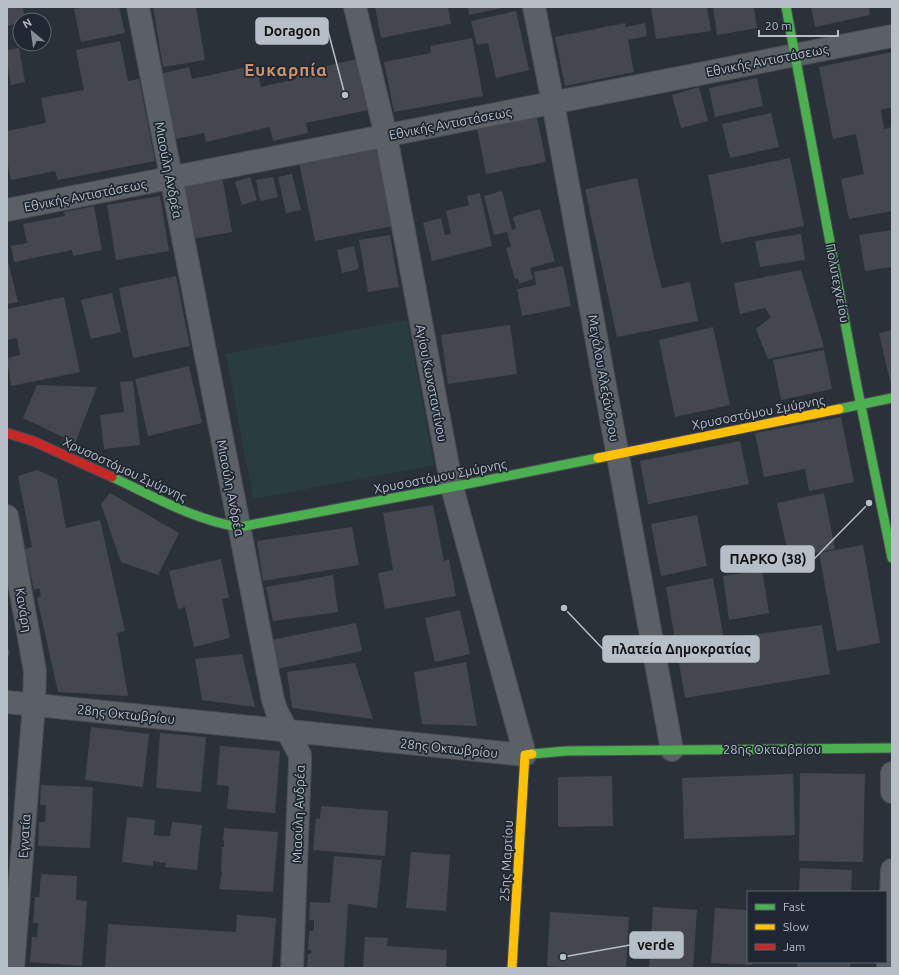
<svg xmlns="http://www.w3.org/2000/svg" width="899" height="975" font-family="Ubuntu,sans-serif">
<rect width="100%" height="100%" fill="#2b3138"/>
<path fill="#293d3e" d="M407 320 434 465 253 499 226 354Z"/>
<g fill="#44484e">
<path d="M7 7H23L25 20H20V23L7 26Z"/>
<path d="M85 7H119L125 33 81 42 74 9Z"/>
<path d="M153 7H196L205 60 163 67Z"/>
<path d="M375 7H448L451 24 381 38Z"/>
<path d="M468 7H502V8L469 15Z"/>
<path d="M651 7H707L711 31 656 39Z"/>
<path d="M713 7H754L757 28 717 35Z"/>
<path d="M811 7H869L870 15 815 27Z"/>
<path d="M516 11 529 70 496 78 488 43 477 45 471 21Z"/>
<path d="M625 23 626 27 645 23 647 36 628 40 634 72 565 86 555 37Z"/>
<path d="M472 38 483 96 394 112 384 62 431 53 430 46Z"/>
<path d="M120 41 128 81 139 79 155 161 58 180 55 171 11 180 7 160V131L46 123 41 98 84 90 76 50Z"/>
<path d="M19 48 25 82 11 85 7 62V50Z"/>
<path d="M892 52V107L881 110 884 129 892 127V211L849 219 841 179 864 174 856 134 833 139 819 67Z"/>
<path d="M357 59 368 110 306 123 308 133 273 141 270 127 206 142 204 133 175 139 160 74 189 67 192 79 256 65 261 87 296 79 294 73Z"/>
<path d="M757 78 763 106 715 117 709 88Z"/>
<path d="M699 87 708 121 681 128 672 95Z"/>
<path d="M771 113 779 147 730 158 722 124Z"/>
<path d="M537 117 546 162 486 174 477 128Z"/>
<path d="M377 146 393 226 315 241 299 162Z"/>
<path d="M790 158 804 226 721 243 708 175Z"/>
<path d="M292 174 301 210 286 213 278 177Z"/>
<path d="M222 176 232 232 192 239 181 185Z"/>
<path d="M250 177 257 200 242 205 235 182Z"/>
<path d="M273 177 278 197 260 201 256 180Z"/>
<path d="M637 178 654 258 662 288 690 282 698 321 617 337 585 189Z"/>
<path d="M502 191 512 230 516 228 513 217 540 209 555 261 530 268 533 279 519 284 518 278 515 279 506 248 511 247 507 232 494 235 484 196Z"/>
<path d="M480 193 492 246 432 261 423 223 441 218 445 235 451 234 446 211 469 205 467 196Z"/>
<path d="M160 196 169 251 116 260 107 205Z"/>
<path d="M94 206 102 250 73 256 72 250 14 262 11 246 27 243 23 224 65 216 64 212Z"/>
<path d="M892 230V267L865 271 859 235Z"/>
<path d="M801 234 805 260 760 267 755 241Z"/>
<path d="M390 235 399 287 368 292 359 240Z"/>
<path d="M354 246 359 269 342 273 337 250Z"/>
<path d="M7 257 18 302 7 304Z"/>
<path d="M563 266 571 306 522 316 517 289 536 285 534 272Z"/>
<path d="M801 270 824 347 768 359 756 329 771 317 765 308 740 314 734 283Z"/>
<path d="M176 276 190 346 133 358 119 288Z"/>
<path d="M112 293 121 332 91 339 81 300Z"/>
<path d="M64 297 80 372 11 386 7 358 20 355 17 338 7 340V309Z"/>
<path d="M510 325 517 374 448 384 441 335Z"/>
<path d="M713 327 730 405 675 417 659 340Z"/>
<path d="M892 330V380L890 381 879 333Z"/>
<path d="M824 350 832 389 781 400 773 360Z"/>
<path d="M189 366 202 423 148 436 135 379Z"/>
<path d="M133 381 140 445 104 449 100 415 124 412 120 382Z"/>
<path d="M37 385 97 387 75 443 23 418Z"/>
<path d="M841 417 854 482 809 491 805 469 764 477 755 433Z"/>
<path d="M740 441 749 484 648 504 640 461Z"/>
<path d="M37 470 57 479 66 528 100 520 125 631 117 633 128 696 58 692 37 598 41 596 39 588 34 590 25 549 32 547 18 476Z"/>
<path d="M110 493 179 533 158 575 121 562 101 504Z"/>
<path d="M824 493 835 549 789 558 777 503Z"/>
<path d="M433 505 444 561 449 559 456 596 385 609 378 573 393 570 383 513Z"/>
<path d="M697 515 707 566 661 576 651 524Z"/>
<path d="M352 527 359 565 263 581 257 541Z"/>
<path d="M863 545 880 643 837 651 819 553Z"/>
<path d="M221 559 229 598 222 599 230 638 194 647 185 607 178 609 169 571Z"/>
<path d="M762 570 769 613 729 620 723 576Z"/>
<path d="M333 575 338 612 273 621 266 587Z"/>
<path d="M713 578 724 639 822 625 830 674 685 698 666 587Z"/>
<path d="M460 610 470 654 435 662 425 618Z"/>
<path d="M356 623 362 651 277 669 271 640Z"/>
<path d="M7 643 10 655 7 656Z"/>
<path d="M242 654 255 707 202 700 195 659Z"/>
<path d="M466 662 477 726 422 724 414 672Z"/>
<path d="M355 663 373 719 292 708 287 672Z"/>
<path d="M91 727 149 734 143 787 85 780Z"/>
<path d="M160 733 206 737 201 792 156 788Z"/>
<path d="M220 746 280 751 275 813 227 809 229 786 217 785Z"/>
<path d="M800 773 865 774 863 862 799 861Z"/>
<path d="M793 774 795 835 684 839 682 778Z"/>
<path d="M612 776 613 826 558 827V777Z"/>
<path d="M41 785 93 787 90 848 38 846 39 822H45L46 805H40Z"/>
<path d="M321 806 388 811 385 856 313 850 316 818 320 819Z"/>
<path d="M127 817 155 820 154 835 161 836H170L172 822 202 825 197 870 165 867 166 863 153 861V866L122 862Z"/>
<path d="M224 828 278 832 273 892 219 889 222 872H221L222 847H224V841L223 840Z"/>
<path d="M411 852 450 855 446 911 406 908Z"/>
<path d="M334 856 382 860 377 908 348 904 344 968H307L308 954H311V950H308L309 931H314V920H309L310 902 330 903Z"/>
<path d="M800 868 852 870 851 892H799Z"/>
<path d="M41 874 77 876 76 900 87 901 82 966 30 962 32 937H37L38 923H33L35 897H39Z"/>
<path d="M653 907 697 910 693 968H649Z"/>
<path d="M715 908 748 910V962H752V965L711 963Z"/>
<path d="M550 912 629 917 626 968H578L547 966Z"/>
<path d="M237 915 276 918 272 968 105 967 108 924 236 932Z"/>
<path d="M365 937 388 938 387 946 447 950 446 968H363Z"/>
<rect x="797" y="962" width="53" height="6"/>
</g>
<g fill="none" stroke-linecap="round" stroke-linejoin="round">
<g stroke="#494d53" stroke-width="24">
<g id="street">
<path d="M138 7 273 700 277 712 300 755V762L292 968"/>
<path d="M534 7 553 103 672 750"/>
<path d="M7 210 892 36"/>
<path d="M7 516 35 671 34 704 13 968"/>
<path d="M7 702 525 755 452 487 386 136 355 7"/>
<path d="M892 773V792"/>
<path d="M888 968 892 870"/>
</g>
</g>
<g stroke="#494d53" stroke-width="11">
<g id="fast">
<path d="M786 7 857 386 892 558"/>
<path d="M839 409 892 398"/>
<path d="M112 477C153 496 194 520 239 527L452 487 598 458"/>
<path d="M532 754 566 751 892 748"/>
</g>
</g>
<g stroke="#494d53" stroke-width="11">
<g id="slow">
<path d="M598 458 839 409"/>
<path d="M512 968 525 755 532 754"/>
</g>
</g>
<g stroke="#494d53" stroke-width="11">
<path id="jam" d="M7 433 33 441 112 477"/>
</g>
<use href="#street" stroke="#5b6066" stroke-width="22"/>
<use href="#fast" stroke="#4caf50" stroke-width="9"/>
<use href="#slow" stroke="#ffc107" stroke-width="9"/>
<use href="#jam" stroke="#c62828" stroke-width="9"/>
</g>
<g text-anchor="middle" stroke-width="3.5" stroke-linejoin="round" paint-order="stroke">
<g font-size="13" fill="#b6bec8" stroke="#1f2832">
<text transform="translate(767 60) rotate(-11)" y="5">Εθνικής Αντιστάσεως</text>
<text transform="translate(450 123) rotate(-11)" y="5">Εθνικής Αντιστάσεως</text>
<text transform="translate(169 170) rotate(79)" y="5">Μιαούλη Ανδρέα</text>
<text transform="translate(85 195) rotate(-11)" y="5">Εθνικής Αντιστάσεως</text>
<text transform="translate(838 283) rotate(79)" y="5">Πολυτεχνείου</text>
<text transform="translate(604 378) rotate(80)" y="5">Μεγάλου Αλεξάνδρου</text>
<text transform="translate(432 383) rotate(79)" y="5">Αγίου Κωνσταντίνου</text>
<text transform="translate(758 412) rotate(-11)" y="5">Χρυσοστόμου Σμύρνης</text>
<text transform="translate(125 469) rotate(25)" y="5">Χρυσοστόμου Σμύρνης</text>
<text transform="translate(440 476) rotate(-11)" y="5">Χρυσοστόμου Σμύρνης</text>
<text transform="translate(231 488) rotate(79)" y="5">Μιαούλη Ανδρέα</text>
<text transform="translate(24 610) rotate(80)" y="5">Κανάρη</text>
<text transform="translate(126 714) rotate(6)" y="5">28ης Οκτωβρίου</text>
<text transform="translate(449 748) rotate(6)" y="5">28ης Οκτωβρίου</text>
<text x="772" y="754">28ης Οκτωβρίου</text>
<text transform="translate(298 814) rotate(-88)" y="5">Μιαούλη Ανδρέα</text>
<text transform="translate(24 836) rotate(-86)" y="5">Εγνατία</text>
<text transform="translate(506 861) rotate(-87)" y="5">25ης Μαρτίου</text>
</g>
<g font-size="17" font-weight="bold" letter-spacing="1" fill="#ce926c" stroke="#1f2832">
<text x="286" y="76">Ευκαρπία</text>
</g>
</g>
<path fill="none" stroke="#b6bec8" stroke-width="1.5" d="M345 95L328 31M869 503L814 559M564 608L603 649M563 957L630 945"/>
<g fill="#b6bec8" stroke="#1f2832" stroke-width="1.5">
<circle cx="345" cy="95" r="4"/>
<circle cx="869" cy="503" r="4"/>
<circle cx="564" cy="608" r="4"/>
<circle cx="563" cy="957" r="4"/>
</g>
<g fill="#b6bec8" stroke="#b6bec8" stroke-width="1.5">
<rect x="256" y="18" width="72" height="26" rx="4"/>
<rect x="721" y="546" width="93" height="26" rx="4"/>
<rect x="603" y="636" width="156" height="26" rx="4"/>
<rect x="630" y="932" width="53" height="26" rx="4"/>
</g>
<g font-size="14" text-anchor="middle" font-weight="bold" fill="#111">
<text x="292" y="36">Doragon</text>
<text x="768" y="564">ΠΑΡΚΟ (38)</text>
<text x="681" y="654">πλατεία Δημοκρατίας</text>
<text x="656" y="950">verde</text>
</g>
<rect width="899" height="975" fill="none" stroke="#b6bec8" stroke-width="16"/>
<rect x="747" y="891" width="140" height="72" fill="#1f2832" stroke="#5b646e"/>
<rect x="755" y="904" width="20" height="6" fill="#4caf50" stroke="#5b646e"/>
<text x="783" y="911" font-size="12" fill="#b6bec8">Fast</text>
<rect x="755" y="924" width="20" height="6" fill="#ffc107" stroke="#5b646e"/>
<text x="783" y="931" font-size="12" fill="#b6bec8">Slow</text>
<rect x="755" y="944" width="20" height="6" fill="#c62828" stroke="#5b646e"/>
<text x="783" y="951" font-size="12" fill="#b6bec8">Jam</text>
<g transform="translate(32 32) rotate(331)"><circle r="19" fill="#1f2832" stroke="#5b646e"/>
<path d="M0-3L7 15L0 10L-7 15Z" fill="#858d96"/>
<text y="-6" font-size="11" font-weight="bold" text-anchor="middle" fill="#b6bec8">N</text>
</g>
<path d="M759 30v6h79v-6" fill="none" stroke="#b6bec8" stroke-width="2"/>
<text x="765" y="30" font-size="12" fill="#b6bec8" stroke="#1f2832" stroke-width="3" paint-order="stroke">20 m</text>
</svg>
